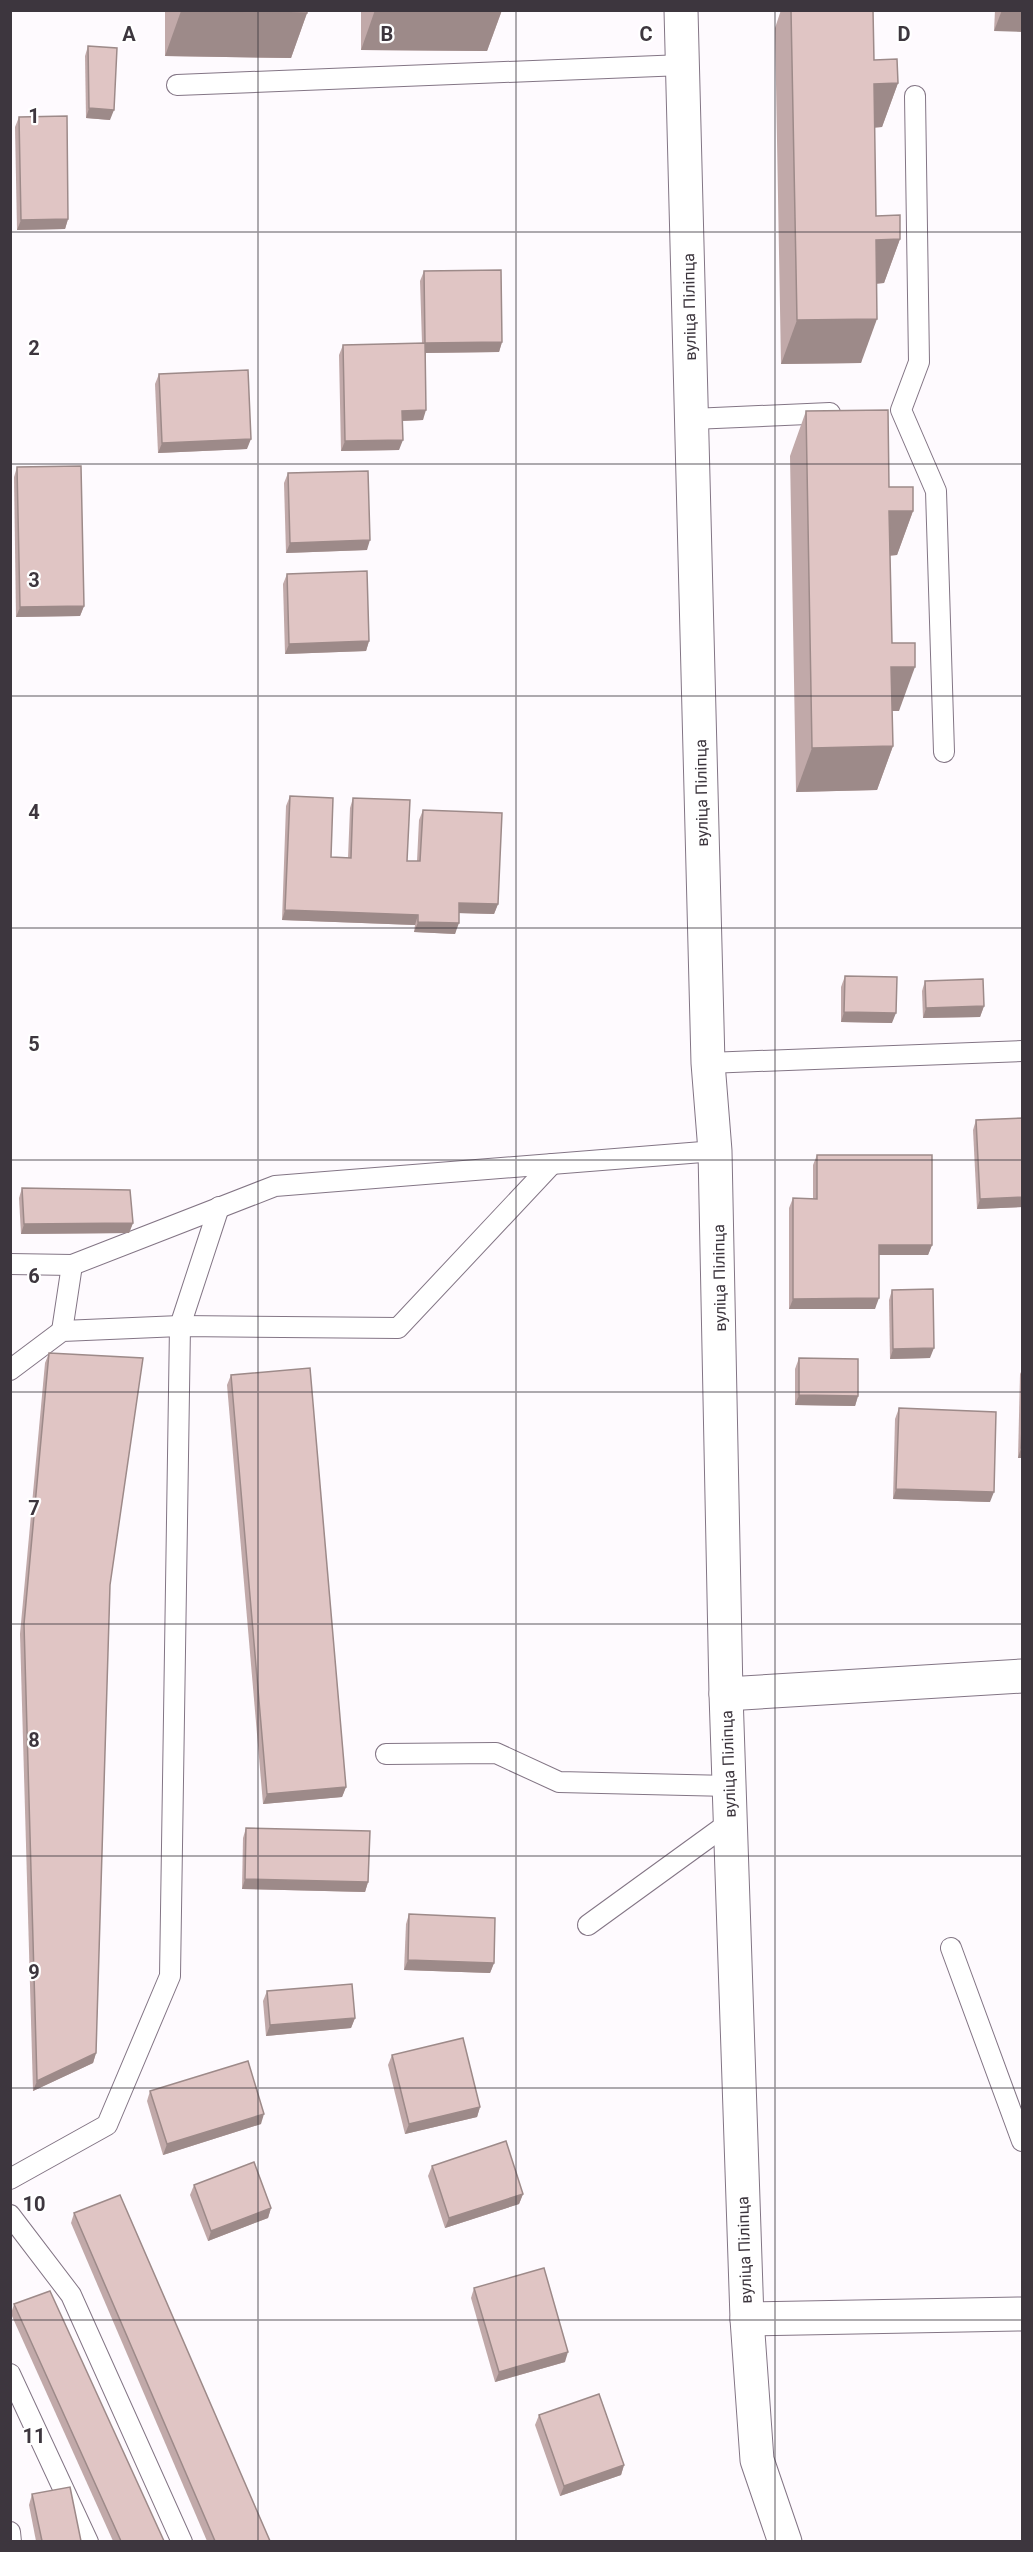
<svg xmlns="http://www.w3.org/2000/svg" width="1033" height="2552" font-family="Roboto,sans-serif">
<rect width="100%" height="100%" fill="#fefafe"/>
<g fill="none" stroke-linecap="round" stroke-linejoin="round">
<g stroke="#837585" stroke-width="22">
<g id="lane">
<path d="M177 85 683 65"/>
<path d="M915 96 919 362 901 410 936 491 944 752"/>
<path d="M692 419 830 413"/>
<path d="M708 1063 1022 1051"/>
<path d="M10 1264 72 1265 275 1186 715 1151"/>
<path d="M62 1331 72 1265"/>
<path d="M10 1370 62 1331 180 1326 398 1328 552 1164"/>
<path d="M386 1754 496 1753 559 1782 729 1786"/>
<path d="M588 1925 730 1822"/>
<path d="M951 1948 1022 2141"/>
<path d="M10 2179 107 2125 170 1976 180 1326 219 1207"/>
<path d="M10 2215 71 2295 182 2542"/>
<path d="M10 2374 88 2542"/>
<path d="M10 2532 11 2542"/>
</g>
</g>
<g stroke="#837585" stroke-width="35">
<g id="street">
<path d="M726 1694 1022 1676"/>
<path d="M747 2319 1022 2314"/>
</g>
</g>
<g stroke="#837585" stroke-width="35">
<path id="secondary" d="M681 10 708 1063 715 1151 726 1694 747 2319 757 2460 785 2542"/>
</g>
<use href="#lane" stroke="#fff" stroke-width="20"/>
<use href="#street" stroke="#fff" stroke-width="33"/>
<use href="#secondary" stroke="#fff" stroke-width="33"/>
</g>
<g fill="#c1a9a9">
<path d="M165 10H307V13L291 58 165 56Z"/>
<path d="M361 10H502L487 51 361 50Z"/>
<path d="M781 10H873L874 60 898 83 882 127 874 128 876 216 900 239 884 283 877 284 861 363 781 364 775 28Z"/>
<path d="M995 10H1023L994 31Z"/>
<path d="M88 46 110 120 86 118 85 56Z"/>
<path d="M19 117 68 219 65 229 17 230 15 127Z"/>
<path d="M424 271 502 342 499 352 426 353 423 420 403 421 399 450 341 451 339 355 343 345 422 343 420 281Z"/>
<path d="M159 374 247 449 158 453 155 384Z"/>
<path d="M806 411 889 487 913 511 897 555 890 556 892 643 899 711H892L893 746 877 790 796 792 790 456Z"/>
<path d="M17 467 84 606 80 616 16 617 14 477Z"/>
<path d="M288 473 367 550 286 553 284 483Z"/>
<path d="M287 574 369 641 366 651 285 654 283 584Z"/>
<path d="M290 796 331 857 348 858 350 808 353 798 407 861H417L419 820 423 810 498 904 494 914 459 913 455 934 414 932 415 925 282 920 286 806Z"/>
<path d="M845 976 892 1023 841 1022V987Z"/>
<path d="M925 981 984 1006 980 1017 923 1018 922 991Z"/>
<path d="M1023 1118V1207L977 1209 973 1130 976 1120Z"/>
<path d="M817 1155 932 1245 928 1255H879L875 1309H789V1208L793 1198 813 1199V1165Z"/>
<path d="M22 1188 133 1223 129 1233 21 1234 19 1198Z"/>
<path d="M892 1290 930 1358 890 1359 889 1300Z"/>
<path d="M49 1353 110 1585 96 2053 93 2063 33 2091 20 1634 45 1363Z"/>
<path d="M799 1358 858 1396 855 1406 795 1405V1369Z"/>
<path d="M1023 1368V1458H1018L1020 1374Z"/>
<path d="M231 1375 346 1787 342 1797 263 1804 227 1385Z"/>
<path d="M899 1408 990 1502 893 1499 895 1419Z"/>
<path d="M246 1828 368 1882 365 1892 242 1889 243 1838Z"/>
<path d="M409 1914 494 1963 490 1973 404 1970 406 1924Z"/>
<path d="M267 1991 355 2018 351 2028 266 2036 263 2001Z"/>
<path d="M392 2055 480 2107 477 2117 405 2134 388 2065Z"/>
<path d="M150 2091 261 2124 163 2155 147 2101Z"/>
<path d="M432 2166 523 2194 519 2204 445 2228 428 2176Z"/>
<path d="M194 2185 271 2208 268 2218 208 2241 190 2195Z"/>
<path d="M74 2213 270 2541H207L71 2223Z"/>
<path d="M474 2288 565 2362 495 2382 471 2298Z"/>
<path d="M14 2304 164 2541H113L11 2314Z"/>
<path d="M539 2415 624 2465 621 2475 560 2496 535 2425Z"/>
<path d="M32 2494 81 2541H36L29 2505Z"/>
</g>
<g fill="#9d8a89">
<path d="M375 10H502L487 51 361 50Z"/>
<path d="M1002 10H1023V32L994 31Z"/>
<path d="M181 11 307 13 291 58 165 56Z"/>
<path d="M898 83 882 127 857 128 874 84Z"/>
<path d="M89 108 114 110 110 120 86 118Z"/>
<path d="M68 219 65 229 17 230 21 220Z"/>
<path d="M900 239 884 283 860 284 876 240Z"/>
<path d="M877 319 861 363 781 364 797 320Z"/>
<path d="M502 342 499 352 422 353 425 343Z"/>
<path d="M426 410 423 420 399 421 402 411Z"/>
<path d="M251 439 247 449 158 453 162 443Z"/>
<path d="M403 440 399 450 341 451 345 441Z"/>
<path d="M889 511H913L897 555 873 556Z"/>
<path d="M370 540 367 550 286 553 290 543Z"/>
<path d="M84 606 80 616 16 617 20 607Z"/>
<path d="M369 641 366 651 285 654 289 644Z"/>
<path d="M891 667H915L899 711H875Z"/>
<path d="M893 746 877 790 796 792 812 748Z"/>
<path d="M459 903 498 904 494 914 456 913Z"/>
<path d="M285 910 418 915 415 925 282 920Z"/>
<path d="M418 922 459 923 455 934 414 932Z"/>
<path d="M984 1006 980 1017 923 1018 926 1008Z"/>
<path d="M844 1012 896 1013 892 1023 841 1022Z"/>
<path d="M1023 1197V1207L977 1209 980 1199Z"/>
<path d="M133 1223 129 1233 21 1234 24 1224Z"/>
<path d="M879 1245H932L928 1255H875Z"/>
<path d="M879 1298 875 1309H789L793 1299Z"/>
<path d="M934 1348 930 1358 890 1359 893 1349Z"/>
<path d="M799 1395 858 1396 855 1406 795 1405Z"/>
<path d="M1021 1448H1023V1458H1018Z"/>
<path d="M896 1489 994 1492 990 1502 893 1499Z"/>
<path d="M346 1787 342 1797 263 1804 267 1794Z"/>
<path d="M245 1879 368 1882 365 1892 242 1889Z"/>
<path d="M408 1960 494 1963 490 1973 404 1970Z"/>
<path d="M355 2018 351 2028 266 2036 270 2025Z"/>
<path d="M96 2053 93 2063 33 2091 37 2081Z"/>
<path d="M480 2107 477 2117 405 2134 409 2124Z"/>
<path d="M264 2114 261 2124 163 2155 167 2144Z"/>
<path d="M523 2194 519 2204 445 2228 449 2218Z"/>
<path d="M271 2208 268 2218 208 2241 211 2231Z"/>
<path d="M568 2352 565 2362 495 2382 499 2372Z"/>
<path d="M624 2465 621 2475 560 2496 564 2486Z"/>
</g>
<g fill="#e0c5c4" stroke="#9d8a89" stroke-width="1.5">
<path d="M181 10H307V13L181 11Z"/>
<path d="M791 10H873L874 60 897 59 898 83 874 84 876 216 900 215V239L876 240 877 319 797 320Z"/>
<path d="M88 46 117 48 114 110 89 108Z"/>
<path d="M67 116 68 219 21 220 19 117Z"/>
<path d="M501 270 502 342 425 343 424 271Z"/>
<path d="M425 343 426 410 402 411 403 440 345 441 343 345Z"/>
<path d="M248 370 251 439 162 443 159 374Z"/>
<path d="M888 410 889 487H913V511H889L892 643H915V667H891L893 746 812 748 806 411Z"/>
<path d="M81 466 84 606 20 607 17 467Z"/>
<path d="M368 471 370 540 290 543 288 473Z"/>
<path d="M367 571 369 641 289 644 287 574Z"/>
<path d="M290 796 333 798 331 857 351 858 353 798 410 800 407 861H420L423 810 502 813 498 904 459 903V923L418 922V915L285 910Z"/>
<path d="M845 976 897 977 896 1013 844 1012Z"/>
<path d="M983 979 984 1006 926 1008 925 981Z"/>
<path d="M1023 1118V1197L980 1199 976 1120Z"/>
<path d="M817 1155H932V1245H879V1298L793 1299V1198L817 1199Z"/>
<path d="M22 1188 130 1190 133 1223 24 1224Z"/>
<path d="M933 1289 934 1348 893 1349 892 1290Z"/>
<path d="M49 1353 143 1358 110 1585 96 2053 37 2081 24 1624Z"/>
<path d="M799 1358 858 1359V1396L799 1395Z"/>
<path d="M310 1368 346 1787 267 1794 231 1375Z"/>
<path d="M899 1408 996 1412 994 1492 896 1489Z"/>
<path d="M1023 1411V1448H1021Z"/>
<path d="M246 1828 370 1831 368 1882 245 1879Z"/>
<path d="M409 1914 495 1918 494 1963 408 1960Z"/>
<path d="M352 1984 355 2018 270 2025 267 1991Z"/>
<path d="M463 2038 480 2107 409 2124 392 2055Z"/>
<path d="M248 2061 264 2114 167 2144 150 2091Z"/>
<path d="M506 2141 523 2194 449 2218 432 2166Z"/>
<path d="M254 2162 271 2208 211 2231 194 2185Z"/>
<path d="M120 2195 270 2541H215L74 2213Z"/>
<path d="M544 2268 568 2352 499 2372 474 2288Z"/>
<path d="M50 2291 164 2541H121L14 2304Z"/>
<path d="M599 2394 624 2465 564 2486 539 2415Z"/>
<path d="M70 2487 81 2541H42L32 2494Z"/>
</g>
<path fill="none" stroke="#3d363e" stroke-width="1.5" stroke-opacity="0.55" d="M258 10V2542M516 10V2542M775 10V2542M10 232H1022M10 464H1022M10 696H1022M10 928H1022M10 1160H1022M10 1392H1022M10 1624H1022M10 1856H1022M10 2088H1022M10 2320H1022"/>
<g text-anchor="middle" stroke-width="4.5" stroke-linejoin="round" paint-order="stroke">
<g font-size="16" fill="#3d363e" stroke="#fff">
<text transform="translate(689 307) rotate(-91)" y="6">вуліца Піліпца</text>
<text transform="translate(701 793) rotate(-91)" y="6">вуліца Піліпца</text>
<text transform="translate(719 1278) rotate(-91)" y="6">вуліца Піліпца</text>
<text transform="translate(728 1764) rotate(-92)" y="6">вуліца Піліпца</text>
<text transform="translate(744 2250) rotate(-92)" y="6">вуліца Піліпца</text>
</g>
</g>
<g font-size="20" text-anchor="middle" font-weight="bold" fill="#3d363e" stroke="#fff" stroke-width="4.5" stroke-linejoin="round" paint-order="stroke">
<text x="129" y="41">A</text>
<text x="387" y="41">B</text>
<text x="646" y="41">C</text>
<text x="904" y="41">D</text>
<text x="34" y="123">1</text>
<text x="34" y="355">2</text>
<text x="34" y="587">3</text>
<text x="34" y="819">4</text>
<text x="34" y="1051">5</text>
<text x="34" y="1283">6</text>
<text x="34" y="1515">7</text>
<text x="34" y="1747">8</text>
<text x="34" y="1979">9</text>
<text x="34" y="2211">10</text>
<text x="34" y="2443">11</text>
</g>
<rect width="1033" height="2552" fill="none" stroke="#3d363e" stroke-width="24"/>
</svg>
